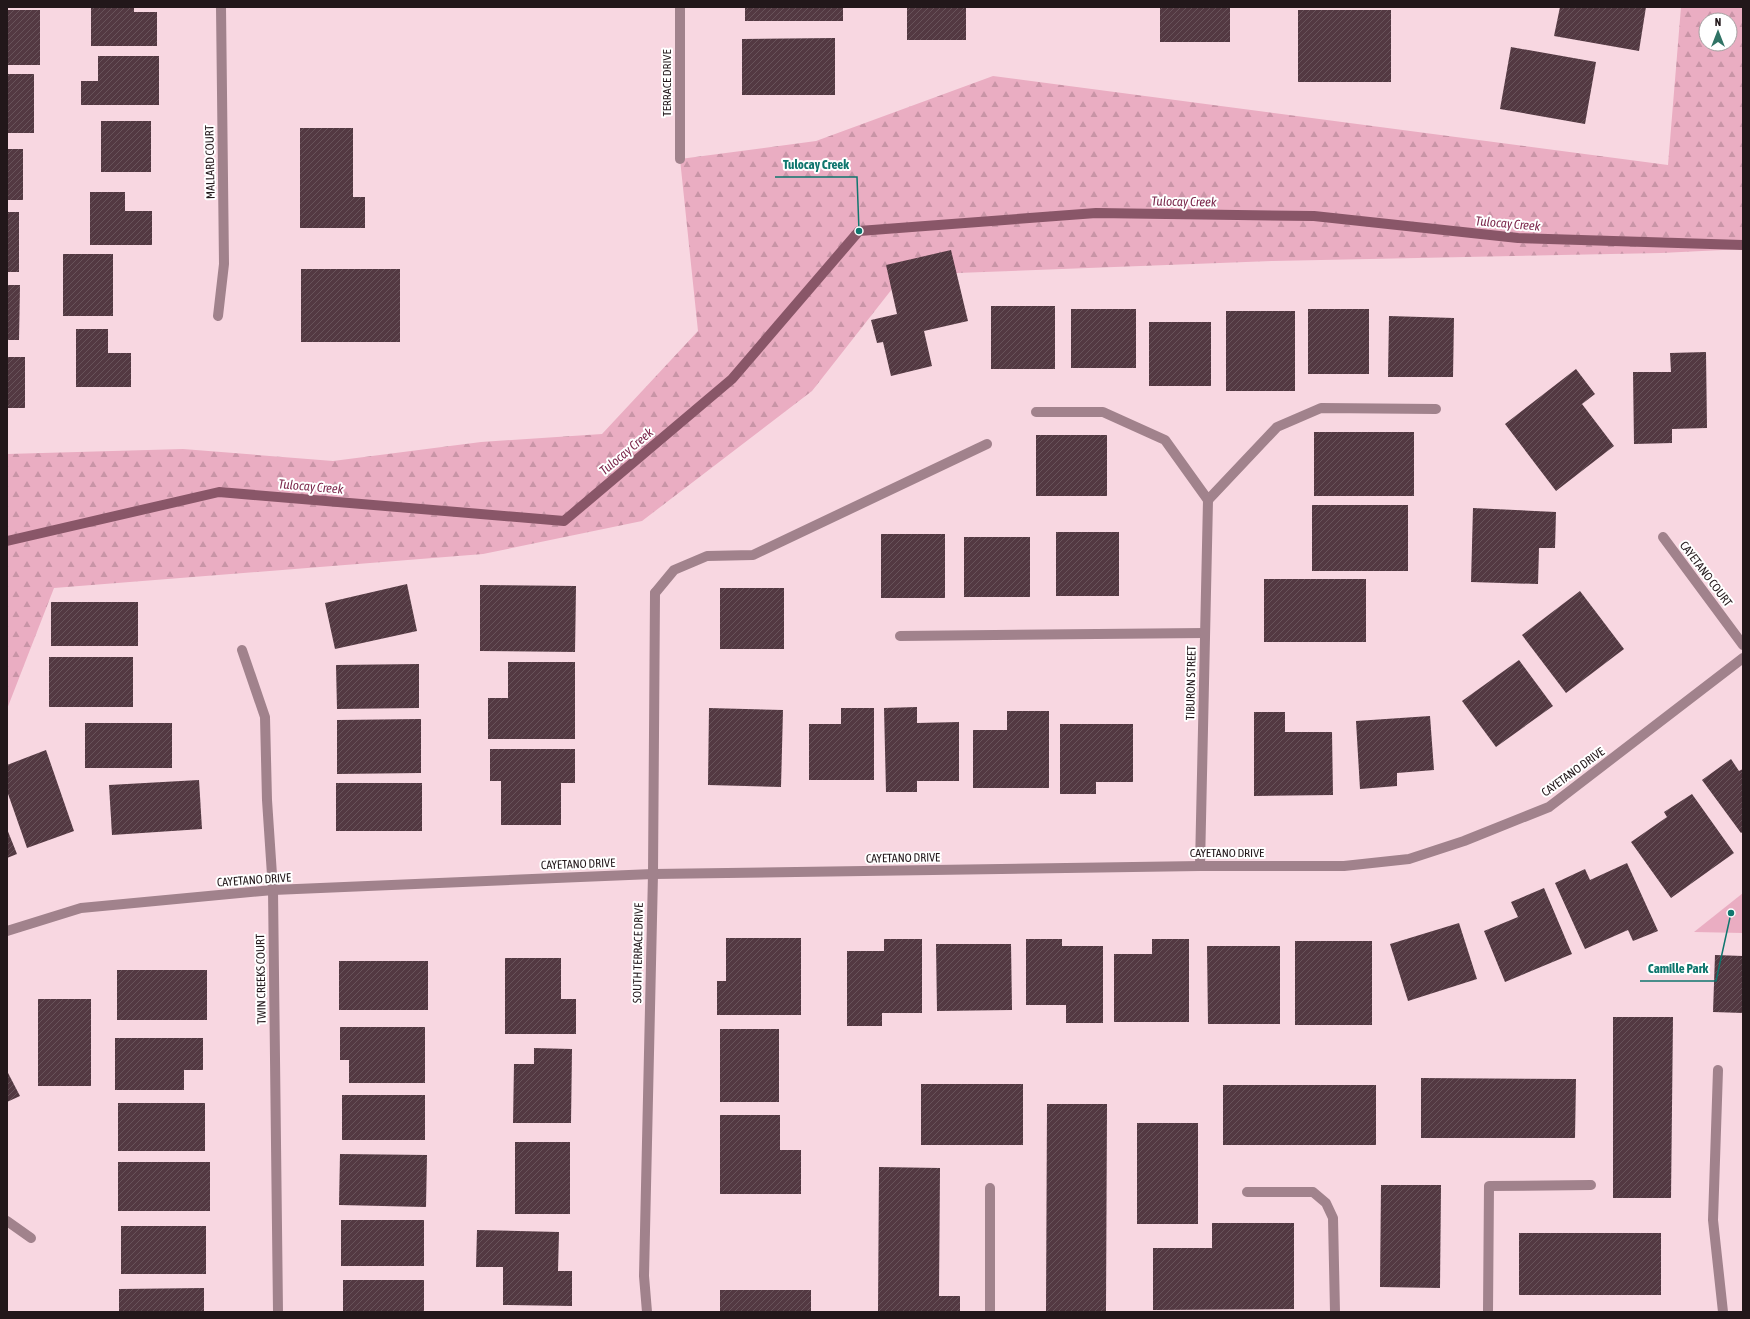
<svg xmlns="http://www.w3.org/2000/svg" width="1750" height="1319" font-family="'Asap Condensed',sans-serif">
<defs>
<pattern id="forest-firs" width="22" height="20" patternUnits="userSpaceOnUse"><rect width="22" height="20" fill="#eaadc2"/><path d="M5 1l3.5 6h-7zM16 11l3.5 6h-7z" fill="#c894a6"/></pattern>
<pattern id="building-hatch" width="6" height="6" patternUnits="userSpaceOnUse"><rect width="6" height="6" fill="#533942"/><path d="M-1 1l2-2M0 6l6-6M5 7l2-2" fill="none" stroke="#68535a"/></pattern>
</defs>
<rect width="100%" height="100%" fill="#f8d7e1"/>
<path fill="url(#forest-firs)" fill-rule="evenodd" d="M1681 7H1743V249L1661 253 1273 261 903 275 812 391 642 521 483 554 54 588 7 709V454L183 449 333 461 481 442 602 434 698 331 680 159 816 141 993 76 1668 165ZM1706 20H1730V44H1706Z"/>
<path fill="#eaadc2" d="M1743 893V933L1694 932Z"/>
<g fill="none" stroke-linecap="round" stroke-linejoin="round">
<path stroke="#895668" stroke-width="10" d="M7 541 219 492 564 521 732 379 859 231 1096 213 1314 216 1518 238 1743 245"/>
</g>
<g fill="url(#building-hatch)">
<path d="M91 7H134V12H157V46H91Z"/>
<rect x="745" y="7" width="98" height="14"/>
<rect x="907" y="7" width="59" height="33"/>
<rect x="1160" y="7" width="70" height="35"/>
<path d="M1560 7H1646L1639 51 1554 36Z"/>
<rect x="7" y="10" width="33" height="55"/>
<rect x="1298" y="10" width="93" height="72"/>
<path d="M835 38V95H742V39Z"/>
<path d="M1511 47 1596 62 1585 124 1500 109Z"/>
<path d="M98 56H159V105H81V81H98Z"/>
<rect x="7" y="74" width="27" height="59"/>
<rect x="101" y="121" width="50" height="51"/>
<path d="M300 128H353V197H365V228H300Z"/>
<rect x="7" y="149" width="16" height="51"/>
<path d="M90 192H125V211H152V245H90Z"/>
<rect x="7" y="212" width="12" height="60"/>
<path d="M951 250 968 321 924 331 932 366 891 376 883 342 877 343 871 320 897 314 886 265Z"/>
<rect x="63" y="254" width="50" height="62"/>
<rect x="301" y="269" width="99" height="73"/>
<path d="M7 285H20L19 340H7Z"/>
<rect x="991" y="306" width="64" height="63"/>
<rect x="1071" y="309" width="65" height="59"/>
<rect x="1308" y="309" width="61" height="65"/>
<rect x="1226" y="311" width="69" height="80"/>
<path d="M1389 316 1454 318 1453 377H1388Z"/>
<rect x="1149" y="322" width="62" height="64"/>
<path d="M76 329H108V353H131V387H76Z"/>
<path d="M1706 352 1707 428 1672 429V443L1634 444 1633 372H1671L1670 353Z"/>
<rect x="7" y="357" width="18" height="51"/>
<path d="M1576 369 1595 394 1582 404 1614 446 1556 491 1505 424Z"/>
<rect x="1314" y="432" width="100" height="64"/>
<rect x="1036" y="435" width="71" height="61"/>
<rect x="1312" y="505" width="96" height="66"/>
<path d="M1473 508 1556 512 1555 548H1539L1538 584 1471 582Z"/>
<rect x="1056" y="532" width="63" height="64"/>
<rect x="881" y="534" width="64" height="64"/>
<rect x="964" y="537" width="66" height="60"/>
<rect x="1264" y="579" width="102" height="63"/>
<path d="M407 584 417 631 335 649 325 603Z"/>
<path d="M480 585 576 586 575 652 480 651Z"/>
<rect x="720" y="588" width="64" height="61"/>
<path d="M1580 591 1624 649 1566 693 1522 635Z"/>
<rect x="51" y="602" width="87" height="44"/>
<rect x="49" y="657" width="84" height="50"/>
<path d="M1519 660 1553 706 1496 747 1462 701Z"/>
<path d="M508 662H575V739H488V698H508Z"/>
<path d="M419 664V708L337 709 336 665Z"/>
<path d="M917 707V723L959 722V781H917V792H886L884 708Z"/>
<path d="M709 708 783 710 781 787 708 785Z"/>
<path d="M841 708H874V780H809V724H841Z"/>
<path d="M1007 711H1049V788H973V730H1007Z"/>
<path d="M1254 712H1285V732H1332L1333 795 1254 796Z"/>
<path d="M1430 716 1434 770 1397 773V786L1360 789 1356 721Z"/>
<path d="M421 719V773L337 774V720Z"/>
<rect x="85" y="723" width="87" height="45"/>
<path d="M1060 724H1133V782H1096V794H1060Z"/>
<path d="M490 749H575V783H561V825H501V781H490Z"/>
<path d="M46 750 74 831 27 848 7 791V765Z"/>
<path d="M1731 759 1739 771 1743 769V832L1741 833 1702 780Z"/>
<path d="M199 780 202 829 112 835 109 785Z"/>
<rect x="336" y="783" width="86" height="48"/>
<path d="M1692 794 1734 853 1671 898 1631 842 1667 817 1664 812Z"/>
<path d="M7 829 17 854 7 858Z"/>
<path d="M1627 863 1658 931 1633 941 1628 930 1585 949 1555 883 1585 869 1590 880Z"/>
<path d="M1544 888 1572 954 1505 982 1484 931 1518 917 1511 902Z"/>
<path d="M1459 923 1477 979 1408 1001 1390 944Z"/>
<path d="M726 938H801V1015H717V981H726Z"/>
<path d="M884 939H922V1013H882V1026H847V951H884Z"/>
<path d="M1026 939H1062V946H1103V1023H1066V1005H1026Z"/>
<path d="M1152 939H1189V1022H1114V954H1152Z"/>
<rect x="1295" y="941" width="77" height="84"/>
<path d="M936 944H1011L1012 1010 937 1011Z"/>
<path d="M1207 946H1280V1024H1208Z"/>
<path d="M1715 955 1743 956V1013L1713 1012Z"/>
<path d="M505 958H561V999H576V1034H505Z"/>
<rect x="339" y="961" width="89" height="49"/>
<rect x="117" y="970" width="90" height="50"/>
<rect x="38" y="999" width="53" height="87"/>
<path d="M1613 1017H1673L1671 1198H1613Z"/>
<path d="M340 1027H425V1083H349V1060H340Z"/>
<rect x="720" y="1029" width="59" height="73"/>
<path d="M115 1038H203V1070H184V1090H115Z"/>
<path d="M534 1048 572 1049 571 1123H513L514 1064H534Z"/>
<path d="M7 1071 20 1096 7 1102Z"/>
<path d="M1421 1078 1576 1079 1575 1138H1421Z"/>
<rect x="921" y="1084" width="102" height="61"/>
<rect x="1223" y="1085" width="153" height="60"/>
<rect x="342" y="1095" width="83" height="45"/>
<rect x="118" y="1103" width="87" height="48"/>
<path d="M1047 1104H1107L1106 1312H1046Z"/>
<path d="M720 1115H780V1150H801V1194H720Z"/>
<rect x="1137" y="1123" width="61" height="101"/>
<rect x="515" y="1142" width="55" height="72"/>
<path d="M340 1154 427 1155 426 1207 339 1205Z"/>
<rect x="118" y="1162" width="92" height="49"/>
<path d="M879 1167 940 1168 939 1296H960V1312H878Z"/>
<path d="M1381 1185H1441L1440 1288 1380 1287Z"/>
<rect x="341" y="1220" width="83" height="46"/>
<path d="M1212 1223H1294V1309L1153 1310V1248H1212Z"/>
<rect x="121" y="1226" width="85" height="48"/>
<path d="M477 1230 559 1232 558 1271H572V1306L503 1305V1267H476Z"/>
<rect x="1519" y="1233" width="142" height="62"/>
<rect x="343" y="1280" width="81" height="32"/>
<path d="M204 1288V1312H119V1289Z"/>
<rect x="720" y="1290" width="91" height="22"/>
</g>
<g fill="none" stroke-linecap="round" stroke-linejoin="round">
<g stroke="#a1828c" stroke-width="10">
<path d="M1036 412H1103L1165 440 1208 500 1277 427 1321 408 1436 409"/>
<path d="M655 593 674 570 707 556 753 555 987 444"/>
<path d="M900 636 1205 633"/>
<path d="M1718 1070 1713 1220 1723 1312"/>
<path d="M990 1188V1312"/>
<path d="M1247 1192H1313L1326 1203 1333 1218 1335 1312"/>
<path d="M1488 1312 1489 1186 1591 1185"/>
</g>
<g stroke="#a1828c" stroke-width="10">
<path d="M680 7V159"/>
<path d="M218 316 224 264 221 7"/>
<path d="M1663 537 1743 645"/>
<path d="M242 650 265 717 267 800 273 890 278 1312"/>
<path d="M1200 866 1208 500"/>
<path d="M7 931 81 908 273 890 653 874 1200 866H1344L1409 859 1464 841 1549 807 1743 658"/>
<path d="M7 1221 31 1238"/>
<path d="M647 1312 644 1276 653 874 655 593"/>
</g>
</g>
<g text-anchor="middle" stroke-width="4" stroke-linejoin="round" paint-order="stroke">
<g font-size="12" fill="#22171a" stroke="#fff">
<text transform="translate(667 83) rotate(-90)" y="4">TERRACE DRIVE</text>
<text transform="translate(210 162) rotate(-91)" y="4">MALLARD COURT</text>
<text transform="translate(1706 574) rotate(53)" y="4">CAYETANO COURT</text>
<text transform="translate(1191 683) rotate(-89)" y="4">TIBURON STREET</text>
<text transform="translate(1573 772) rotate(-36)" y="4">CAYETANO DRIVE</text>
<text x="1227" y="857">CAYETANO DRIVE</text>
<text transform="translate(903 858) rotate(-1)" y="4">CAYETANO DRIVE</text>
<text transform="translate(578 864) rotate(-2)" y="4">CAYETANO DRIVE</text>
<text transform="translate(254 880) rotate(-4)" y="4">CAYETANO DRIVE</text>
<text transform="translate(638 953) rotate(-89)" y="4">SOUTH TERRACE DRIVE</text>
<text transform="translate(261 979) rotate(-91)" y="4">TWIN CREEKS COURT</text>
</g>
<g font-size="13" font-style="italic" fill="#7c294d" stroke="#fff">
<text transform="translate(1184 201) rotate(1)" y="5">Tulocay Creek</text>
<text transform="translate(1508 223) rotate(5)" y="5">Tulocay Creek</text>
<text transform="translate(626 451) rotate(-40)" y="5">Tulocay Creek</text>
<text transform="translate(311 486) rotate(5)" y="5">Tulocay Creek</text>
</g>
</g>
<path fill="none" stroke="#0f766e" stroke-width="1.5" d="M859 231L857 177H775M1731 913L1716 981H1640"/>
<g fill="#0f766e" stroke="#fff" stroke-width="1.5">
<circle cx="859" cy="231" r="4"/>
<circle cx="1731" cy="913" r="4"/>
</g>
<g font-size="13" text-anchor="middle" font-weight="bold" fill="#0f766e" stroke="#fff" stroke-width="4" stroke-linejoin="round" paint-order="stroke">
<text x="816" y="169">Tulocay Creek</text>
<text x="1678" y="973">Camille Park</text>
</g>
<rect width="1750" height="1319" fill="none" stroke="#22171a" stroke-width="16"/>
<g transform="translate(1718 32)"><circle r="19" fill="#ffffff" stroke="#a7a2a3"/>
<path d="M0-3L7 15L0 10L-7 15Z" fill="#307365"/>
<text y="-6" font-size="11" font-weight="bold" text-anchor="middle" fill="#22171a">N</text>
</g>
</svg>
